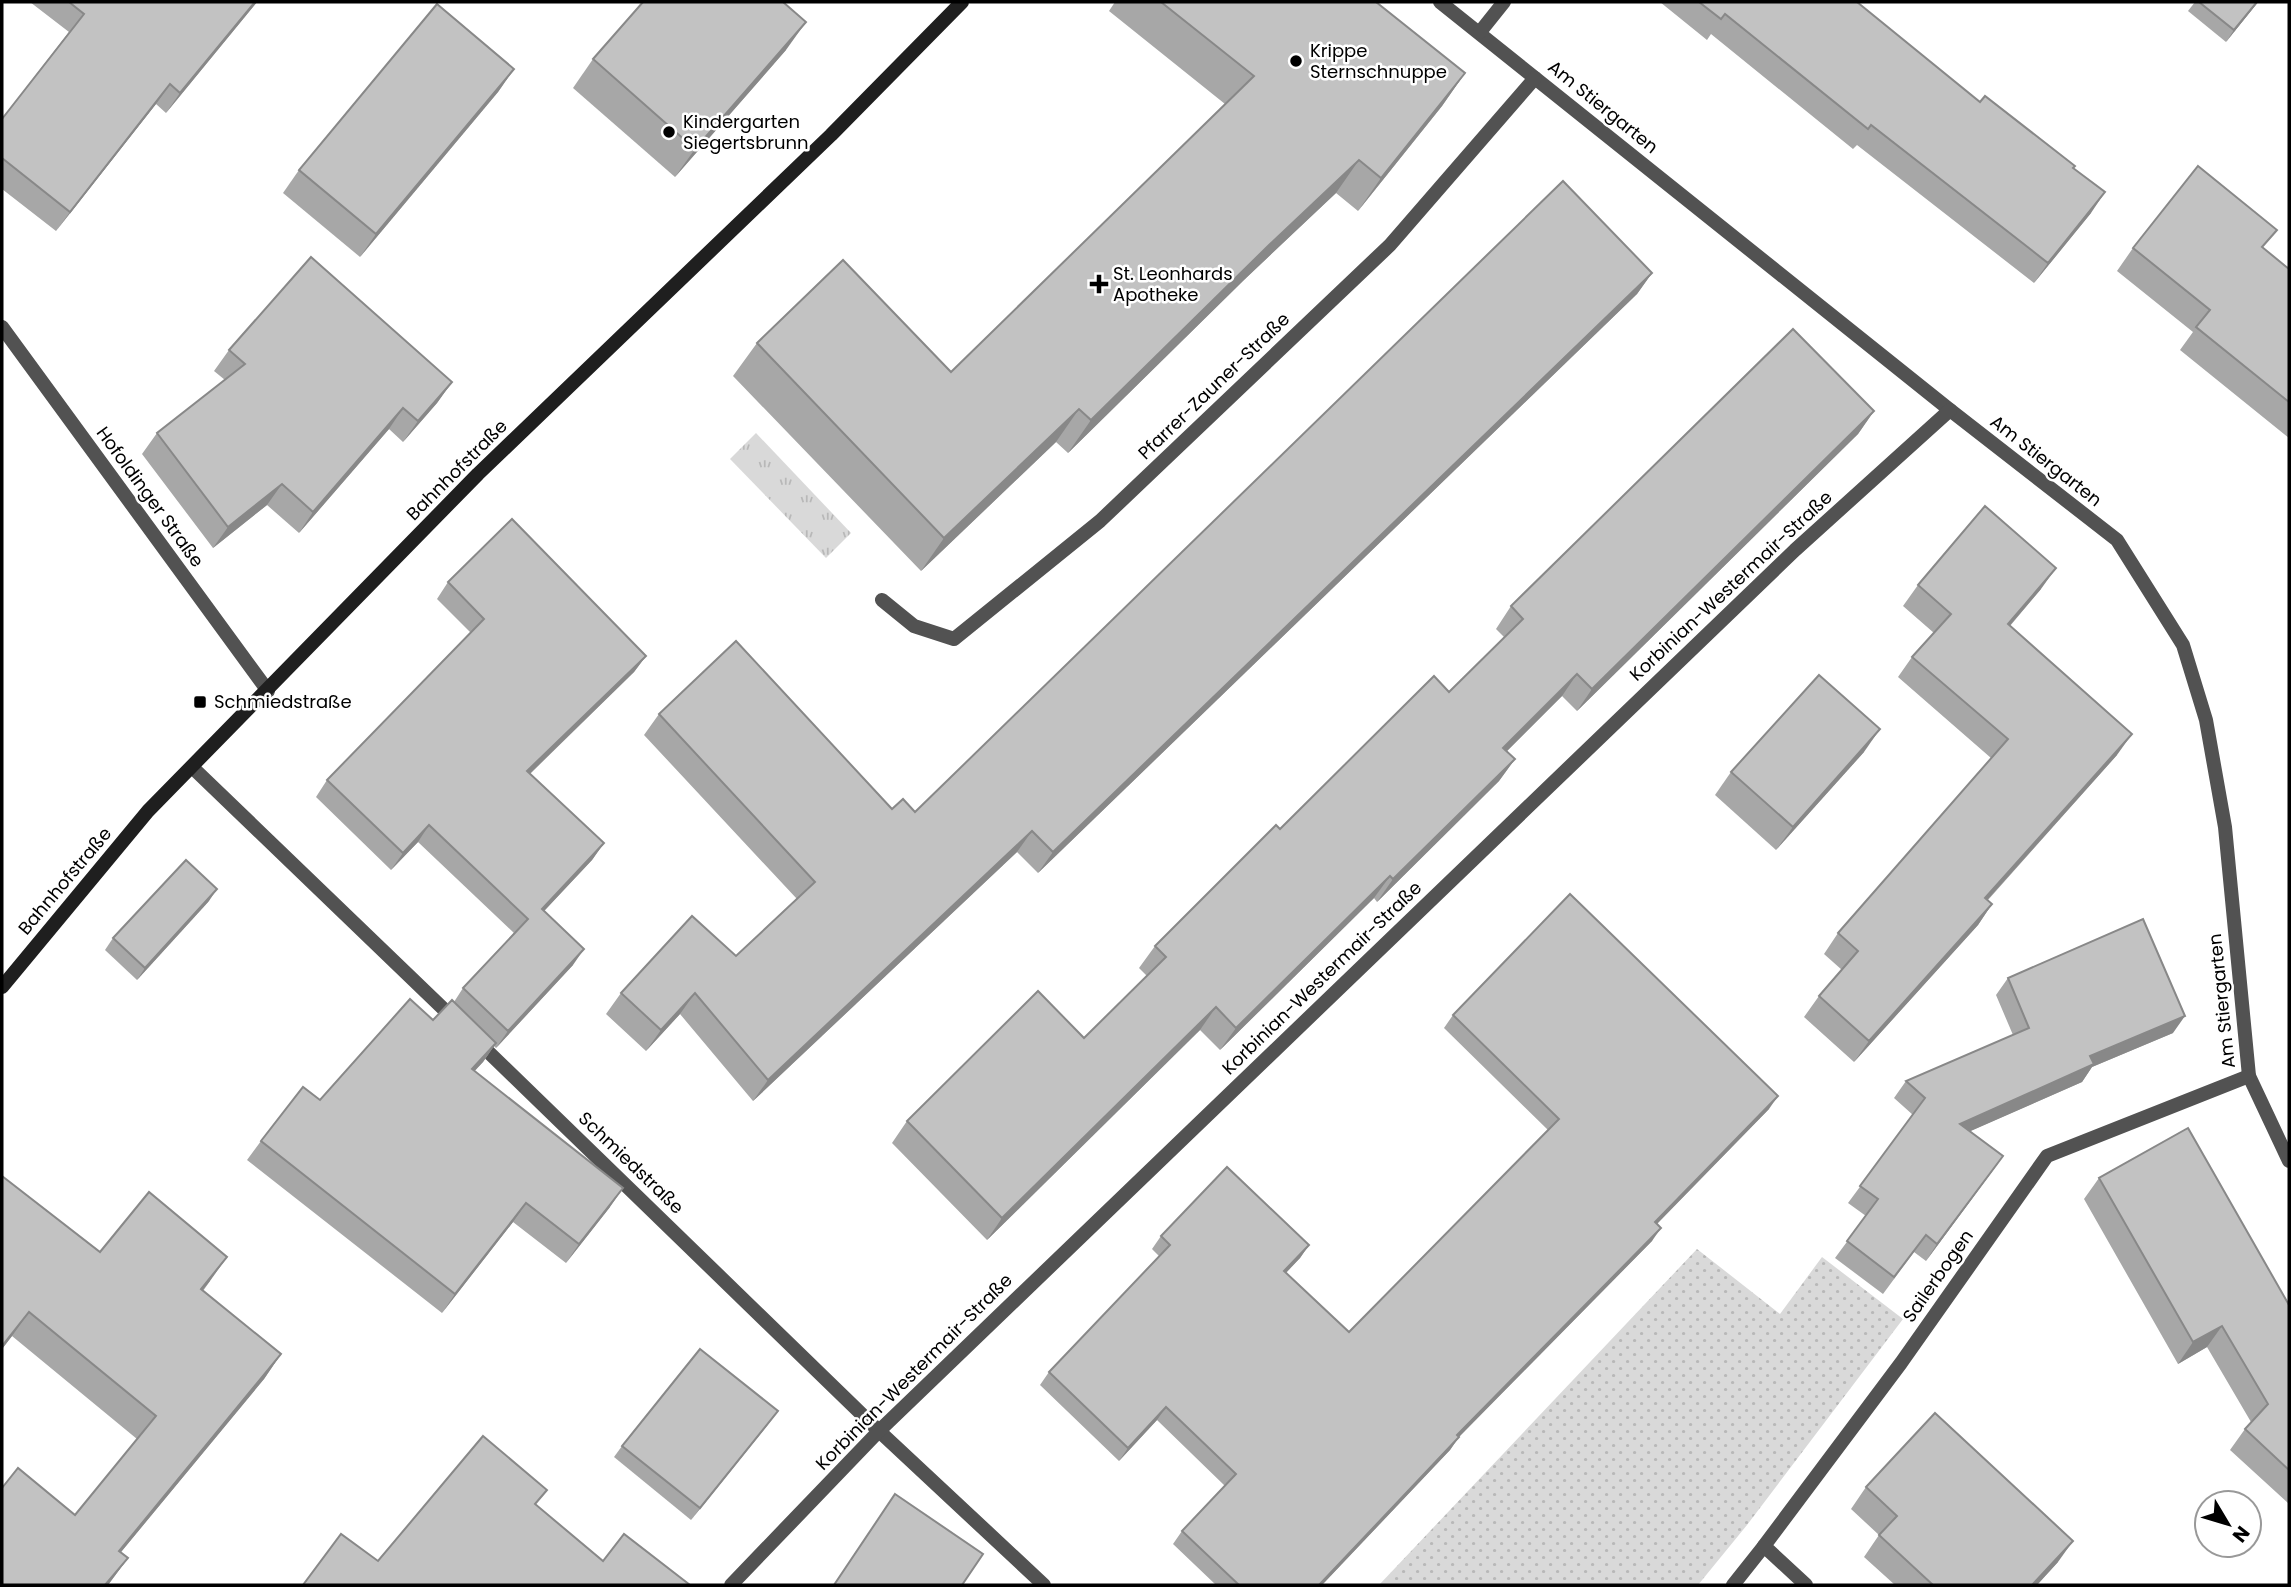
<svg xmlns="http://www.w3.org/2000/svg" width="2291" height="1587" font-family="Poppins,sans-serif">
<defs>
<pattern id="grass-dots" width="8" height="8" patternUnits="userSpaceOnUse" patternTransform="scale(1.75)"><rect width="8" height="8" fill="#d9d9d9"/><path d="M2 2h.1M6 6h.1" fill="none" stroke="#b8b8b8" stroke-width="1.8" stroke-linecap="round"/></pattern>
<pattern id="park-tufts" width="24" height="20" patternUnits="userSpaceOnUse" patternTransform="scale(1.75)"><rect width="24" height="20" fill="#d9d9d9"/><path d="M3 7l-1-3M5 7V3M7 7l1-3M15 17l-1-3M17 17v-4M19 17l1-3" fill="none" stroke="#b8b8b8"/></pattern>
</defs>
<rect width="100%" height="100%" fill="#fff"/>
<path fill="url(#grass-dots)" d="M1697 1249 1780 1314 1822 1257 1903 1319 1747 1525 1698 1585H1379Z"/>
<path fill="url(#park-tufts)" d="M756 433 851 533 826 558 730 459Z"/>
<g fill="none" stroke-linecap="round" stroke-linejoin="round">
<path stroke="#525252" stroke-width="14" d="M1733 1585 1764 1546"/>
<g stroke="#525252" stroke-width="14">
<path d="M1440 2 1950 410 2117 540 2183 645 2206 720 2225 827 2249 1076 2289 1161"/>
<path d="M1480 32 1504 2"/>
<path d="M2 327 268 691"/>
<path d="M882 600 914 626 954 639 1100 521 1390 245 1535 78"/>
<path d="M192 767 455 1020"/>
<path d="M477 1041 879 1431 1044 1585"/>
<path d="M731 1585 879 1431 1795 550 1950 410"/>
<path d="M1806 1585 1764 1546 1901 1363 2047 1156 2249 1076"/>
</g>
<path stroke="#1f1f1f" stroke-width="14" d="M2 987 148 811 478 474 831 135 962 2"/>
</g>
<g fill="#a7a7a7">
<path d="M30 2H257L166 113 156 104 56 231 2 189V119L69 32Z"/>
<path d="M1115 2H1376L1465 73 1442 106 1358 211 1336 193 1245 279 1068 453 1056 442 921 571 733 376 757 343 951 372 1225 104 1109 11Z"/>
<path d="M1660 2H1857L1980 102 2073 168 2091 213 2034 283 1857 145 1853 149 1711 34 1707 40Z"/>
<path d="M2195 2H2258L2226 42 2188 11Z"/>
<path d="M786 50 675 177 573 88 593 59Z"/>
<path d="M514 69 498 92 360 257 283 193 299 170Z"/>
<path d="M2133 248 2264 249 2289 269V438L2180 350 2193 332 2117 271Z"/>
<path d="M1652 273 1637 294 1038 873 1017 852 753 1101 680 1014 646 1051 606 1014 621 993 736 956 797 899 644 735 659 714 892 809 915 812Z"/>
<path d="M229 350 452 382 437 403 403 442 389 429 299 533 267 505 213 548 142 454 157 433 225 380 214 371Z"/>
<path d="M1874 411 1858 434 1577 711 1562 696 1507 751 1515 759 1499 781 1377 902 1374 898 1220 1050 1200 1030 987 1240 892 1143 907 1121 1084 1038 1147 976 1139 968 1155 946 1280 829 1449 692 1504 637 1496 629 1511 606Z"/>
<path d="M448 582 646 656 634 672 530 774 604 843 592 860 544 911 573 965 496 1048 494 1046 483 1062 474 1071 610 1207 566 1263 513 1222 442 1313 247 1160 261 1141 320 1100 433 1020 454 1002 463 988 514 933 418 842 391 870 316 797 327 780 471 633 437 599Z"/>
<path d="M1918 585 2041 589 2010 626 2117 755 1988 900 1992 904 1978 925 1854 1062 1804 1017 1819 996 1842 970 1824 954 1838 933 1991 758 1898 677 1912 657 1934 633 1903 606Z"/>
<path d="M1864 752 1776 850 1715 795 1731 772Z"/>
<path d="M209 901 137 980 105 950 113 938Z"/>
<path d="M2008 978 2173 1033 2092 1067 2082 1082 1970 1131 2003 1156 1926 1261 1914 1252 1883 1294 1835 1258 1866 1216 1848 1203 1913 1115 1894 1098 1906 1081 2013 1035 1996 995Z"/>
<path d="M1453 1015 1769 1109 1657 1224 1652 1241 1459 1437 1450 1450 1322 1585H1216L1173 1544 1182 1531 1225 1486 1157 1420 1119 1461 1040 1385 1049 1372 1159 1256 1152 1249 1161 1236 1309 1245 1300 1258 1286 1273 1349 1332 1548 1130 1444 1028Z"/>
<path d="M2 1176 100 1252 210 1281 203 1291 281 1354 264 1379 121 1552 128 1558 108 1585H2L75 1515 137 1439 12 1336 2 1349Z"/>
<path d="M2099 1178 2289 1305V1504L2230 1450 2245 1429 2251 1422 2207 1347 2178 1364 2084 1199Z"/>
<path d="M769 1423 691 1520 614 1457 622 1446Z"/>
<path d="M1866 1487 2058 1562 2037 1585H1895L1864 1557 1879 1535 1851 1509Z"/>
</g>
<g fill="#888">
<path d="M255 2H257L166 113 180 93Z"/>
<path d="M2257 2H2258L2226 42 2234 30Z"/>
<path d="M806 22 786 50 675 177 695 149Z"/>
<path d="M514 69 498 92 360 257 376 234Z"/>
<path d="M1465 73 1442 106 1358 211 1381 178Z"/>
<path d="M170 84 156 104 56 231 70 212Z"/>
<path d="M1359 160 1336 193 1245 279 1068 453 1091 420 1268 246Z"/>
<path d="M2105 192 2091 213 2034 283 2048 263Z"/>
<path d="M1652 273 1637 294 1038 873 1053 852Z"/>
<path d="M452 382 437 403 403 442 418 421Z"/>
<path d="M403 408 389 429 299 533 313 512Z"/>
<path d="M1079 409 1056 442 921 571 944 538Z"/>
<path d="M1874 411 1858 434 1577 711 1592 689Z"/>
<path d="M282 484 267 505 213 548 228 527Z"/>
<path d="M2056 568 2041 589 1993 645 2008 624Z"/>
<path d="M646 656 634 672 515 788 527 771Z"/>
<path d="M1577 674 1562 696 1488 770 1503 748Z"/>
<path d="M1880 729 1864 752 1776 850 1793 827Z"/>
<path d="M2132 734 2117 755 1971 918 1985 898Z"/>
<path d="M1515 759 1499 781 1377 902 1393 879Z"/>
<path d="M429 825 418 842 391 870 403 853Z"/>
<path d="M1032 831 1017 852 753 1101 768 1080Z"/>
<path d="M604 843 592 860 530 926 542 909Z"/>
<path d="M1390 876 1374 898 1220 1050 1236 1028Z"/>
<path d="M217 889 209 901 137 980 145 968Z"/>
<path d="M1992 904 1978 925 1854 1062 1869 1041Z"/>
<path d="M584 949 573 965 496 1048 508 1031Z"/>
<path d="M695 993 680 1014 646 1051 661 1030Z"/>
<path d="M1216 1007 1200 1030 987 1240 1002 1218Z"/>
<path d="M2185 1016 2173 1033 2092 1067 2082 1082 1948 1141 1960 1124 2090 1056Z"/>
<path d="M496 1043 483 1062 459 1088 472 1069Z"/>
<path d="M1778 1096 1769 1109 1646 1235 1655 1222Z"/>
<path d="M2003 1156 1991 1173 1926 1261 1937 1244Z"/>
<path d="M623 1188 610 1207 566 1263 579 1244Z"/>
<path d="M526 1203 513 1222 442 1313 455 1294Z"/>
<path d="M1661 1228 1652 1241 1448 1448 1457 1435Z"/>
<path d="M1309 1245 1300 1258 1275 1284 1284 1271Z"/>
<path d="M227 1257 210 1281 184 1313 201 1289Z"/>
<path d="M29 1312 12 1336 2 1349V1346Z"/>
<path d="M2222 1326 2207 1347 2178 1364 2193 1342Z"/>
<path d="M281 1354 264 1379 102 1575 119 1551Z"/>
<path d="M1166 1407 1157 1420 1119 1461 1128 1448Z"/>
<path d="M778 1411 769 1423 691 1520 700 1508Z"/>
<path d="M1459 1437 1450 1450 1322 1585H1319Z"/>
<path d="M2073 1541 2058 1562 2037 1585H2032Z"/>
<path d="M128 1558 108 1585H105Z"/>
</g>
<g fill="#c2c2c2" stroke="#888" stroke-width="2">
<path d="M69 2H255L180 93 170 84 70 212 2 158V119L84 14Z"/>
<path d="M643 2H783L806 22 695 149 593 59Z"/>
<path d="M1161 2H1376L1465 73 1381 178 1359 160 1268 246 1091 420 1079 409 944 538 757 343 843 260 951 372 1254 76Z"/>
<path d="M1699 2H1857L1980 102 1985 96 2075 166 2073 168 2105 192 2048 263 1871 125 1868 129 1725 14 1721 19Z"/>
<path d="M2199 2H2257L2234 30Z"/>
<path d="M437 4 514 69 376 234 299 170Z"/>
<path d="M2198 166 2277 230 2262 247 2289 269V402L2196 327 2210 310 2133 248Z"/>
<path d="M1563 181 1652 273 1053 852 1032 831 768 1080 695 993 661 1030 621 993 692 916 736 956 815 882 659 714 736 641 892 809 903 799 915 812Z"/>
<path d="M311 257 452 382 418 421 403 408 313 512 282 484 228 527 157 433 245 364 229 350Z"/>
<path d="M1793 329 1874 411 1592 689 1577 674 1503 748 1515 759 1393 879 1390 876 1236 1028 1216 1007 1002 1218 907 1121 1038 991 1084 1038 1166 957 1155 946 1276 825 1280 829 1434 676 1449 692 1523 619 1511 606Z"/>
<path d="M1985 506 2056 568 2008 624 2132 734 1985 898 1992 904 1869 1041 1819 996 1858 951 1838 933 2008 739 1912 657 1951 614 1918 585Z"/>
<path d="M512 519 646 656 527 771 604 843 542 909 584 949 508 1031 463 988 528 919 429 825 403 853 327 780 484 619 448 582Z"/>
<path d="M1819 675 1880 729 1793 827 1731 772Z"/>
<path d="M186 860 217 889 145 968 113 938Z"/>
<path d="M1570 894 1778 1096 1655 1222 1661 1228 1457 1435 1459 1437 1319 1585H1239L1182 1531 1236 1474 1166 1407 1128 1448 1049 1372 1170 1245 1161 1236 1227 1167 1309 1245 1284 1271 1349 1332 1559 1119 1453 1015Z"/>
<path d="M2143 919 2185 1016 2090 1056 2094 1064 1960 1124 2003 1156 1937 1244 1926 1235 1894 1277 1847 1241 1878 1199 1860 1186 1925 1098 1906 1081 2029 1028 2008 978Z"/>
<path d="M410 999 433 1020 452 1000 496 1043 472 1069 623 1188 579 1244 526 1203 455 1294 261 1141 303 1087 320 1100Z"/>
<path d="M2188 1128 2289 1305V1470L2245 1429 2268 1404 2222 1326 2193 1342 2099 1178Z"/>
<path d="M2 1176 100 1252 149 1192 227 1257 201 1289 281 1354 119 1551 128 1558 105 1585H2V1488L18 1468 75 1515 156 1416 29 1312 2 1346Z"/>
<path d="M700 1349 778 1411 700 1508 622 1446Z"/>
<path d="M1935 1413 2073 1541 2032 1585H1933L1879 1535 1897 1516 1866 1487Z"/>
<path d="M483 1436 547 1490 535 1504 603 1561 624 1534 690 1585H303L341 1534 378 1561Z"/>
<path d="M895 1494 983 1554 962 1585H834Z"/>
</g>
<g fill="#000" stroke="#fff" stroke-width="2.5">
<circle cx="1296" cy="61" r="7"/>
<circle cx="669" cy="132" r="7"/>
<path d="M1095.5 273.5h7v7h7v7h-7v7h-7v-7h-7v-7h7z"/>
<rect x="193" y="695" width="14" height="14" rx="3.5"/>
</g>
<g text-anchor="middle" stroke-width="5" stroke-linejoin="round" paint-order="stroke">
<g font-size="18" fill="#000" stroke="#fff" text-anchor="start">
<text x="1310" y="57">Krippe<tspan x="1310" dy="21">Sternschnuppe</tspan></text>
<text x="683" y="128">Kindergarten<tspan x="683" dy="21">Siegertsbrunn</tspan></text>
<text x="1113" y="280">St. Leonhards<tspan x="1113" dy="21">Apotheke</tspan></text>
<text x="214" y="708">Schmiedstraße</text>
</g>
<g font-size="18" fill="#000" stroke="#fff">
<text transform="translate(1603 107) rotate(39)" y="6">Am Stiergarten</text>
<text transform="translate(1214 386) rotate(-44)" y="6">Pfarrer-Zauner-Straße</text>
<text transform="translate(2046 461) rotate(38)" y="6">Am Stiergarten</text>
<text transform="translate(457 470) rotate(-45)" y="6">Bahnhofstraße</text>
<text transform="translate(150 497) rotate(54)" y="6">Hofoldinger Straße</text>
<text transform="translate(1731 586) rotate(-43)" y="6">Korbinian-Westermair-Straße</text>
<text transform="translate(65 881) rotate(-50)" y="6">Bahnhofstraße</text>
<text transform="translate(1322 978) rotate(-44)" y="6">Korbinian-Westermair-Straße</text>
<text transform="translate(2222 1001) rotate(-96)" y="6">Am Stiergarten</text>
<text transform="translate(631 1163) rotate(44)" y="6">Schmiedstraße</text>
<text transform="translate(1938 1276) rotate(-55)" y="6">Sailerbogen</text>
<text transform="translate(914 1372) rotate(-45)" y="6">Korbinian-Westermair-Straße</text>
</g>
</g>
<rect width="2291" height="1587" fill="none" stroke="#000000" stroke-width="7"/>
<g transform="translate(2228 1524) rotate(128)"><circle r="33" fill="#ffffff" stroke="#999999" stroke-width="2"/>
<path d="M0-5L12 26L0 18L-12 26Z" fill="#000000"/>
<text y="-10" font-size="19" font-weight="bold" text-anchor="middle" fill="#000000">N</text>
</g>
</svg>
